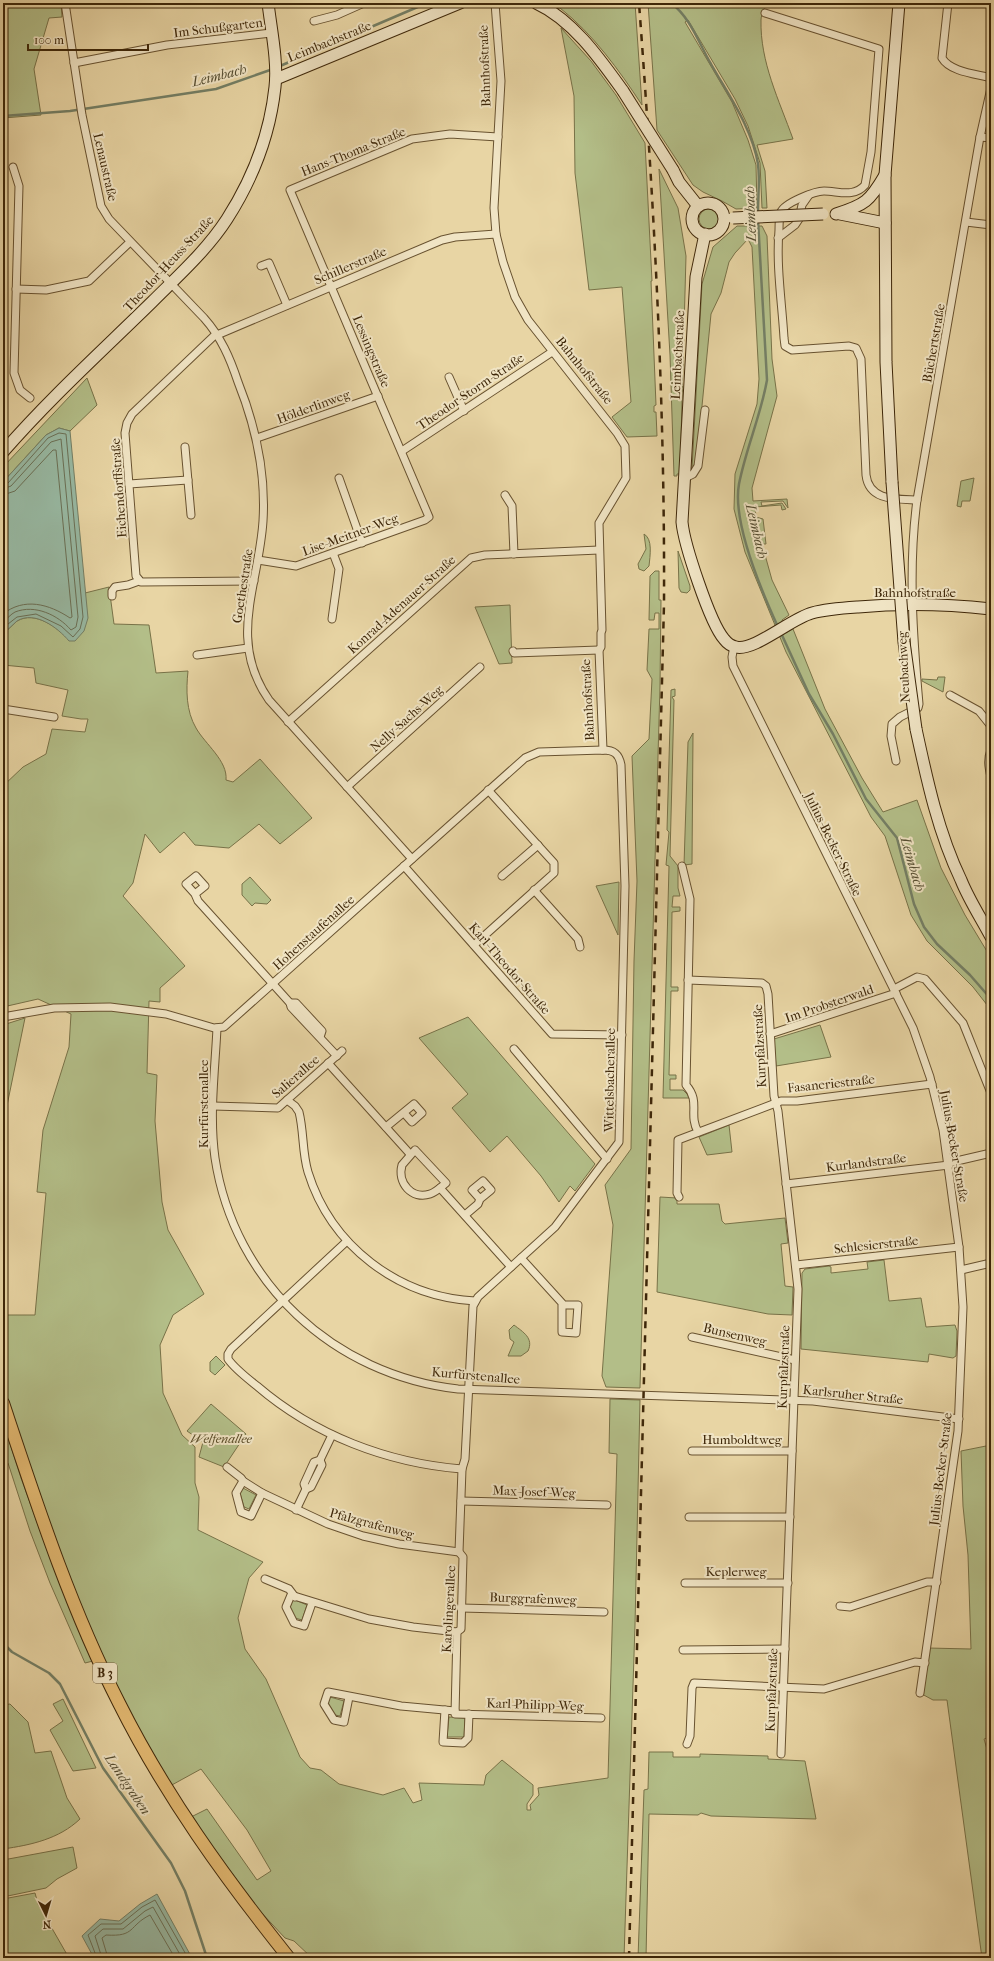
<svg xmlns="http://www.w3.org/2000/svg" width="994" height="1961" font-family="'IM FELL French Canon',serif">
<rect width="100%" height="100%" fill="#e8d5a4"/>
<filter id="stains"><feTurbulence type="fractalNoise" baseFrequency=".005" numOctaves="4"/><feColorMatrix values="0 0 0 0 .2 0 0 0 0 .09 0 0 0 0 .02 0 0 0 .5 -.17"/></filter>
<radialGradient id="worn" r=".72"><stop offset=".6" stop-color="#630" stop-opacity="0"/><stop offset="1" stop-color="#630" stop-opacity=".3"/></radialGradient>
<g fill="#b3be88" stroke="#787248">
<path d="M3 3H61L62 17 49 18 34 69 41 115 3 118Z"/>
<path d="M556 3H635L642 105C619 70 593 34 560 8L556 9Z"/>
<path d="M648 3H765C765 11 761 14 761 20 760 62 779 100 793 139L757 145 765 171 767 208H762L760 163 748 126 735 99 688 20 685 22 732 102 748 140 756 165 757 208 736 209 722 201 703 192 693 185 657 130Z"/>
<path d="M561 28 591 61 616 95 645 143 652 281H651L656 405 654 406V412H656L657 436 627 437 612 417 631 402 622 287 589 290 575 173 574 96Z"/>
<path d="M659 169 678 208 686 256 680 474H677V476H674L670 355Z"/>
<circle cx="709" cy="219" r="10"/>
<path d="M737 226H762L767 236 772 359 777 396 752 488 753 501 787 499 788 508 783 501 761 502 762 506 782 503 786 509 782 510 781 505 755 507 756 517 763 519 766 544H762L772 580 789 615 782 620 786 633 793 629 825 709 862 778 883 812 917 800 941 868 965 915 991 958V1010L973 987 927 941 911 915 885 836 871 817 786 652 745 552 734 509 735 474 757 404 759 379 752 247 748 239 735 253 729 262 721 293 711 314 697 457 695 466 692 469 702 284 713 247Z"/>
<path d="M87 378 97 405 70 431 59 428 46 435 3 482V467Z"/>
<path d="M974 478 970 501H962L961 507 957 506 961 481Z"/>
<path d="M644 534C653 539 650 556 649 566L644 571 639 569 638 564 646 549Z"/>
<path d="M678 551 690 586V590L687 593 681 592 679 588Z"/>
<path d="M655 571H659V600H661L660 686 640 1388 606 1387 602 1376 613 1225 605 1185 631 1149 634 961 637 881 632 756 649 739 652 679 647 670 649 629H659V613H655L654 620H649L650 576Z"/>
<path d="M109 587 114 624 149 625 156 673 188 671C186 690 186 711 196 728 205 744 228 761 226 780L233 782 260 759 312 818 280 844 259 824 229 848 195 845 184 832 160 853 145 834 133 883 123 896 185 966 160 988V1002L149 1001 147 1073 157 1075 155 1121 162 1202 168 1230 204 1294 173 1315 160 1345 163 1393 182 1435 195 1447V1483L199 1497 198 1530 263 1562 249 1578 238 1618 245 1649 266 1679 300 1757 310 1768 321 1770 339 1784 383 1795 404 1788 413 1803 422 1800 419 1783 484 1785 486 1775 502 1760 533 1785V1795L527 1804V1810H531L530 1805 539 1795 538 1788 608 1778 617 1454 609 1453 610 1399 640 1400 635 1625 624 1958H312L294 1941 285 1938 258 1909 191 1817 207 1809 257 1880 271 1871 247 1830 201 1769 170 1786 140 1733 86 1622 54 1539 3 1388V1315H35L46 1193 37 1192 43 1130 69 1047 71 1014 38 999 3 1007V786L23 767 46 754 52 729 85 732 88 719H81L62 716 68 690 36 683 34 668 3 665V634C8 630 12 625 17 621 35 610 58 628 69 640L87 618 85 593Z"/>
<path d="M510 605 512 663 499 664 475 607Z"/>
<path d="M938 677H945L943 692 922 681V679L937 680Z"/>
<path d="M675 689V696L672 697 674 700 670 856 678 866V888L680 896H673L672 907H680V911L672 912 671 987H678V991H671L669 1075H676V1079H670V1090H683L691 1098H663L669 866 666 865 669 832 667 830 671 690Z"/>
<path d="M693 733 692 864 684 865 688 742Z"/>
<path d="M250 877 271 900 267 904 255 903 252 906 242 895V884Z"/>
<path d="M619 882 618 935 596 886Z"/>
<path d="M468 1017 595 1164 575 1191 570 1186 559 1202 541 1176 507 1136 490 1152 452 1108 468 1094 419 1038Z"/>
<path d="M25 1018 3 1125V1025Z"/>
<path d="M820 1025 831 1057 776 1066 774 1039Z"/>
<path d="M729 1125 732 1152 707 1155 699 1137Z"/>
<path d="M660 1197 677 1198V1204H719L722 1221 725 1224 785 1218 788 1243 781 1244 785 1286 793 1287 792 1315 768 1314 657 1292Z"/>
<path d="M884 1260 889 1301 921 1298 926 1327 955 1325 957 1331 956 1356 953 1358 929 1354 928 1362 801 1349 802 1273 805 1269 829 1266 831 1267V1273L868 1269 867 1262Z"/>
<path d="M514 1325C523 1332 534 1338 528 1351L521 1356H508L514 1342 510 1339 509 1330Z"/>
<path d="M216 1356 225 1365 215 1375 210 1371V1362Z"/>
<path d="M211 1404 246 1434 224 1467 199 1457 203 1442 187 1431Z"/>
<path d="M3 1422 21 1478 54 1569 93 1661 85 1663 50 1583 30 1531 8 1463 3 1464Z"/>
<path d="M991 1445V1737L984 1739 991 1763 987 1800 991 1836V1958H982L947 1700H933L920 1693 928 1648 971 1649 968 1555 963 1506 961 1451Z"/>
<path d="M243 1488 256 1495 249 1509 244 1507 240 1493Z"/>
<path d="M293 1599 307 1605 302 1620 295 1618 290 1607Z"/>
<path d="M330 1697 344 1701 340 1716 335 1715 328 1703Z"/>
<path d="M63 1699 96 1768 73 1771 50 1730 63 1721 53 1704Z"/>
<path d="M10 1704 28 1722 35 1753 51 1751 67 1798 80 1819C59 1839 31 1845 3 1849V1705Z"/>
<path d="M449 1717 465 1718 464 1737H447Z"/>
<path d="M649 1752H673V1757H700V1754L768 1756V1759L805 1761 816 1819 711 1816 701 1813 698 1815 649 1814 646 1958H638L644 1790 648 1789Z"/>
<path d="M73 1847 77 1868 57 1879 46 1888 3 1897V1860Z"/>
<path d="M35 1893 38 1904 69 1958H3V1899Z"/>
</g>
<g fill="#98b9a3" stroke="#747f65">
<path d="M59 428 70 431 88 618 84 631 75 641H69C58 628 35 610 17 621 12 625 8 630 3 634V482L46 435Z"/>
<path d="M157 1894 192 1958H94L82 1936 100 1919 119 1921 140 1904Z"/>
</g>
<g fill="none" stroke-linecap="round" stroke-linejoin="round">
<g stroke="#6b7056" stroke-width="1">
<path d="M3 484 8 483 48 438 59 433 66 434 83 617 80 629 73 637 61 626 36 614 17 617 3 628"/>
<path d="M3 489 11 486 51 442 61 439 78 617 76 627 71 630C58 615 35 604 15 612 11 614 7 619 3 622"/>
<path d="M3 495 15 491 53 450H56L72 617 70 618C49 604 24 597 3 614"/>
<path d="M97 1958 88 1935 101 1924H121L142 1907 155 1900 188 1958"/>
<path d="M102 1958 95 1936 103 1929H123L145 1911 153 1907 182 1958"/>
<path d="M108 1958 102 1938 106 1935C136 1937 128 1926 150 1915L175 1958"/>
</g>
<g stroke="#747f65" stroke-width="2.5">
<path d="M671 3C691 18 699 44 711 64 729 96 752 128 758 164 760 180 758 197 758 213"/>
<path d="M280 66 427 3"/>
<path d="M3 116 70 111 216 89 273 69"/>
<path d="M758 220 767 380C761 415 746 448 739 484 732 522 762 592 778 627"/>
<path d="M781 633 809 694 833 734 866 799 897 838 914 904 924 927 937 944 970 975 991 999"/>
<path d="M3 1643 12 1652 49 1673 60 1684 103 1768 171 1863 185 1891 207 1958"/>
</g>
<g stroke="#685230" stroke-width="9">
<g id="street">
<path d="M65 3 82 115 101 206 109 219 204 318C221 337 230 358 238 382 256 427 266 472 263 521 259 585 227 640 269 700L412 859"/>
<path d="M495 3 501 81 494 208 496 234 503 262 515 297 528 320 617 433 625 446 626 478 599 523 602 630 601 633V647L599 650 603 750"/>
<path d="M948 3 942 58C950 72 977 74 991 78"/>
<path d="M765 13 879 49 871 152 865 185C854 198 838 191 824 191 815 191 784 203 781 212 779 217 779 225 779 230 776 266 782 303 784 338L785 346 792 350 849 346 856 348 861 359 866 475C869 501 896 499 917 500"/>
<path d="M314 21 337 15 364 3"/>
<path d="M74 63 167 45 271 33"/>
<path d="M980 137 991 138"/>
<path d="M13 167 19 186 14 373 20 390 30 398"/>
<path d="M966 222 991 225"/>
<path d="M778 238 795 225 799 219 802 205 809 195"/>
<path d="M261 266 269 263 287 305"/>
<path d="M16 289 46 290 89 281 130 242"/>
<path d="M216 334 132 414 127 423 125 433 136 576 141 582 254 581"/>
<path d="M217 335 442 240 455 237 496 234"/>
<path d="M449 377 464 411"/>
<path d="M257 438 378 396"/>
<path d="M185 447 191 515"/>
<path d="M402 451 552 352"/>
<path d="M339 478 362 543"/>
<path d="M685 478 693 474 698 466 705 410"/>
<path d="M129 484 188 480"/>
<path d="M505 495 512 506 514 554"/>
<path d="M258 560 296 566 425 520 429 517 290 190 412 139 450 134 498 137"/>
<path d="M112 596V591L115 587 128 585 139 581"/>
<path d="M332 619 339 569 333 553"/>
<path d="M734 646 732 657 733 666 913 1028 930 1077 943 1130 959 1247 963 1307 958 1431 920 1693"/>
<path d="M513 651 514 653 599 650"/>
<path d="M197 655 248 648"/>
<path d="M950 695 979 711 991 726"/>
<path d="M3 709 54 717"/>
<path d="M288 722 471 558 485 555 599 550"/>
<path d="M991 750C987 760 989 768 991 777"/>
<path d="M896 761 891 736 892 724 900 717 918 708 919 704C913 636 908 568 917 500L980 137 991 88"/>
<path d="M347 787 480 667"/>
<path d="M404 866 552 1034 622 1035"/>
<path d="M682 866 690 899 686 1085C701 1102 688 1114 698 1132"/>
<path d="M502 876 538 845"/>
<path d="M534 890 578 939 580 947"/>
<path d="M195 894 205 886 196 876 186 884 195 894 198 901 290 1003 291 1007 337 1056"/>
<path d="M474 945 554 873V863L488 790"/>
<path d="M688 980 762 983 766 986 768 994 774 1096 778 1111 798 1289 781 1754"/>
<path d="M894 989 917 977 925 979 963 1023 991 1093"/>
<path d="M290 1003H296L322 1031 320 1037"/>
<path d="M3 1017 54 1008 110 1007 166 1014 214 1028 224 1027 525 758 539 752 603 750C614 750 619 754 621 765L625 886 619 1142 555 1227 478 1297 473 1306 465 1459 462 1469 459 1552 463 1557 461 1629 457 1632 455 1714 601 1718"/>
<path d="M217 1028C215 1071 209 1115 215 1158 234 1283 334 1375 458 1389L813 1401 959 1419"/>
<path d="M770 1034 896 993"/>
<path d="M514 1049 607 1159"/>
<path d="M328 1063 410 1154"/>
<path d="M287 1100 295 1106 299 1112C304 1132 302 1152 308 1172 331 1246 398 1297 475 1301"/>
<path d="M213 1106 278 1108 342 1051"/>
<path d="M386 1127 414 1104 422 1113 412 1122 404 1113"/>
<path d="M415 1150 446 1183C441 1187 436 1192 430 1194 412 1200 397 1183 402 1165Z"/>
<path d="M948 1163 991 1153"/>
<path d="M786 1184 949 1165"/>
<path d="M440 1188 511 1267"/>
<path d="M679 1197 677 1193 678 1140 781 1101H797L932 1084"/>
<path d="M465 1215 478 1204 480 1199 472 1190 483 1181 491 1190 480 1199"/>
<path d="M347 1241 231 1349 228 1354V1359C235 1369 247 1378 257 1386 314 1435 387 1463 462 1469"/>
<path d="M521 1258 562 1303V1332L576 1333 578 1305H563"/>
<path d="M796 1265 959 1247"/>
<path d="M961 1270 991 1263"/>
<path d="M692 1337 795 1360"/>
<path d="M692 1451H792"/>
<path d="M227 1467 241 1478 243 1481 262 1493 328 1524 363 1536 399 1544 459 1552"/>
<path d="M243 1481 236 1493 241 1512 251 1516 262 1493"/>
<path d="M306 1489 311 1487 322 1465 320 1460"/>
<path d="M461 1501 607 1505"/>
<path d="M296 1510 306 1489 304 1484 314 1462 320 1460 332 1435"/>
<path d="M689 1517H790"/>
<path d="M265 1579 289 1589 295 1597"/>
<path d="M685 1583H788"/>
<path d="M312 1603 304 1626 294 1623 286 1607 291 1595 369 1619 413 1627 457 1632"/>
<path d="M840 1606 850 1607 927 1582H937"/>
<path d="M461 1608 604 1612"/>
<path d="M683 1650 785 1649"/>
<path d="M349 1697 344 1722 334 1720 324 1704 328 1692 401 1706 455 1711"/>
<path d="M445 1710 443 1742 463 1743 468 1738 469 1714"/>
<path d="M687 1744 690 1736 692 1688 694 1683 824 1689 915 1662 925 1663"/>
</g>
</g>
<g stroke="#3e2709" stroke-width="13">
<g id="secondary">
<path d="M536 3C573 20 600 59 623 91"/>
<path d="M276 79 460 3"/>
<path d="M673 170 679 182 698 206"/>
<circle cx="708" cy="219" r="16"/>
<path d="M836 214C865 205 870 201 885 175"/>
<path d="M840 214 885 223"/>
<path d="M705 234 696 277 682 522C684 544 710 623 724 639 727 643 731 646 736 647 753 652 792 618 812 613 827 609 843 608 858 607 902 603 947 604 991 609"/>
<path d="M3 452C49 399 102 351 152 302 178 276 207 250 227 219 252 180 270 134 275 87 278 62 271 29 268 3"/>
<path d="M892 482 886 362 885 175 899 3"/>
<path d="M916 729C927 780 938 832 961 880 969 900 981 918 991 937"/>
</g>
</g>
<g stroke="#3e2709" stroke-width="14">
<path id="primary" d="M3 1403C37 1505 70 1607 119 1703 165 1795 225 1878 289 1958"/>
</g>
<use href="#street" stroke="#f0e4c4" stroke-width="7"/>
<use href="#secondary" stroke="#f0e4c4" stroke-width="11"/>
<use href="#primary" stroke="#e4ba72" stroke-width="12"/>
<path stroke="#3e2709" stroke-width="2.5" stroke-dasharray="7 7" stroke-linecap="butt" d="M629 1958 664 604C665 403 654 203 639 3"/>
<g stroke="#3e2709" stroke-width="13" stroke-linecap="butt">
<g id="secondary-bridge">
<path d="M623 91 673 170"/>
<path d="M733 218 823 214"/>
<path d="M892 482 904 642 916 729"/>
</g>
</g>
<use href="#secondary-bridge" stroke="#f0e4c4" stroke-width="11"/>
</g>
<g text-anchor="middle" stroke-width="4" stroke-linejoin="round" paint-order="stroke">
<rect fill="#f0e4c4" stroke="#736041" stroke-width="1" x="93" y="1663" width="24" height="20" rx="3"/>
<g font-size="12" font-weight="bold" fill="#3e2709">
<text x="105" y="1677">B 3</text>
</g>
<g font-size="13" fill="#3e2709" stroke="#f0e4c4">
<text transform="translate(218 27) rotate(-7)" y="5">Im Schußgarten</text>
<text transform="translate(329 41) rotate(-22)" y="5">Leimbachstraße</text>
<text transform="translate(484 66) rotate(-92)" y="5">Bahnhofstraße</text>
<text transform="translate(353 151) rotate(-22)" y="5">Hans-Thoma-Straße</text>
<text transform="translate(106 167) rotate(77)" y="5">Lenaustraße</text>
<text transform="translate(168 263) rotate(-47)" y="5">Theodor-Heuss-Straße</text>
<text transform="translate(350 265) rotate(-23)" y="5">Schillerstraße</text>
<text transform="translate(933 343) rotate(-80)" y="5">Büchertstraße</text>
<text transform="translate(372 351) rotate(67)" y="5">Lessingstraße</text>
<text transform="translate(677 355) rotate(-87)" y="5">Leimbachstraße</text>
<text transform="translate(585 370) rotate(51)" y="5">Bahnhofstraße</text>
<text transform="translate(470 391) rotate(-34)" y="5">Theodor-Storm-Straße</text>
<text transform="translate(313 406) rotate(-20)" y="5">Hölderlinweg</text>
<text transform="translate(118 488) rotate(-94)" y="5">Eichendorffstraße</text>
<text transform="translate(350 534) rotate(-20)" y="5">Lise-Meitner-Weg</text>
<text transform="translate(242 586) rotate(-81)" y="5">Goethestraße</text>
<text x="915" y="597">Bahnhofstraße</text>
<text transform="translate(401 604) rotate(-42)" y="5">Konrad-Adenauer-Straße</text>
<text transform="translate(903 667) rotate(-93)" y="5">Neubachweg</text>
<text transform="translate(587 700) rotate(-93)" y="5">Bahnhofstraße</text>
<text transform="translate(406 718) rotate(-42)" y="5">Nelly-Sachs-Weg</text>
<text transform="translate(834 844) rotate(64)" y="5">Julius-Becker-Straße</text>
<text transform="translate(313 932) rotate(-42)" y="5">Hohenstaufenallee</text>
<text transform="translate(510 968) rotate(49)" y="5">Karl-Theodor-Straße</text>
<text transform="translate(829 1003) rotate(-19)" y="5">Im Probsterwald</text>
<text transform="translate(759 1046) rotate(-93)" y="5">Kurpfalzstraße</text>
<text transform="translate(295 1076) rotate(-41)" y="5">Salierallee</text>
<text transform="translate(609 1080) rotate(-89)" y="5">Wittelsbacherallee</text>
<text transform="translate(831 1083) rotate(-6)" y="5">Fasaneriestraße</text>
<text transform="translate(203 1104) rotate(-90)" y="5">Kurfürstenallee</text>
<text transform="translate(955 1146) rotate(80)" y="5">Julius-Becker-Straße</text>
<text transform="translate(866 1162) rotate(-7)" y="5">Kurlandstraße</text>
<text transform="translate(876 1244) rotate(-6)" y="5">Schlesierstraße</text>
<text transform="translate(735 1334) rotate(13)" y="5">Bunsenweg</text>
<text transform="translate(783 1367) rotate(-88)" y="5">Kurpfalzstraße</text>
<text transform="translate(476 1375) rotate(5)" y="5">Kurfürstenallee</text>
<text transform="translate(853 1394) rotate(6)" y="5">Karlsruher Straße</text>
<text x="742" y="1444">Humboldtweg</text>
<text transform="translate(940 1469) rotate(-83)" y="5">Julius-Becker-Straße</text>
<text transform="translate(534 1491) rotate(2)" y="5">Max-Josef-Weg</text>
<text transform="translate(372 1523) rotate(15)" y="5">Pfalzgrafenweg</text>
<text x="736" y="1576">Keplerweg</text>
<text transform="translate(533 1598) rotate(2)" y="5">Burggrafenweg</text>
<text transform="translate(448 1609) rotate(-87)" y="5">Karolingerallee</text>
<text transform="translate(771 1690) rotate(-88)" y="5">Kurpfalzstraße</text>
<text transform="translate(535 1704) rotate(2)" y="5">Karl-Philipp-Weg</text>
</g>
<g font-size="13" font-style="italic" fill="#5b4d29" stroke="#f0e4c4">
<text x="221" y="1443">Welfenallee</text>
</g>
<g font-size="14" font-style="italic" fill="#544c30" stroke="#f0e4c4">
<text transform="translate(219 75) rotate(-14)" y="5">Leimbach</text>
<text transform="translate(750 214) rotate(-92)" y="5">Leimbach</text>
<text transform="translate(757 531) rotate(77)" y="5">Leimbach</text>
<text transform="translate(913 864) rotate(74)" y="5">Leimbach</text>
<text transform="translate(128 1784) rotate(56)" y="5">Landgraben</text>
</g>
</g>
<rect width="994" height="1961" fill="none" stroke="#e8d5a4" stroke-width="16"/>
<rect x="4" y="4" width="986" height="1953" fill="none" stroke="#3e2709" stroke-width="2"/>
<rect x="8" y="8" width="978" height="1945" fill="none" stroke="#3e2709"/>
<g transform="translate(46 1915) rotate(175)" stroke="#f0e4c4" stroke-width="3" paint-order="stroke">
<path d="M0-3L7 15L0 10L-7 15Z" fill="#3e2709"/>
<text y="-6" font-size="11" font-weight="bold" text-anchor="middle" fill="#3e2709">N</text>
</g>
<path d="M28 44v6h120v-6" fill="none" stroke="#3e2709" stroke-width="2"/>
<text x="34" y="44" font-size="12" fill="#3e2709" stroke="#f0e4c4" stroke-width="3" paint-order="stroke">100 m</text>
<rect width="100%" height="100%" filter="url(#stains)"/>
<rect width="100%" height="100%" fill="url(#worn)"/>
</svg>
